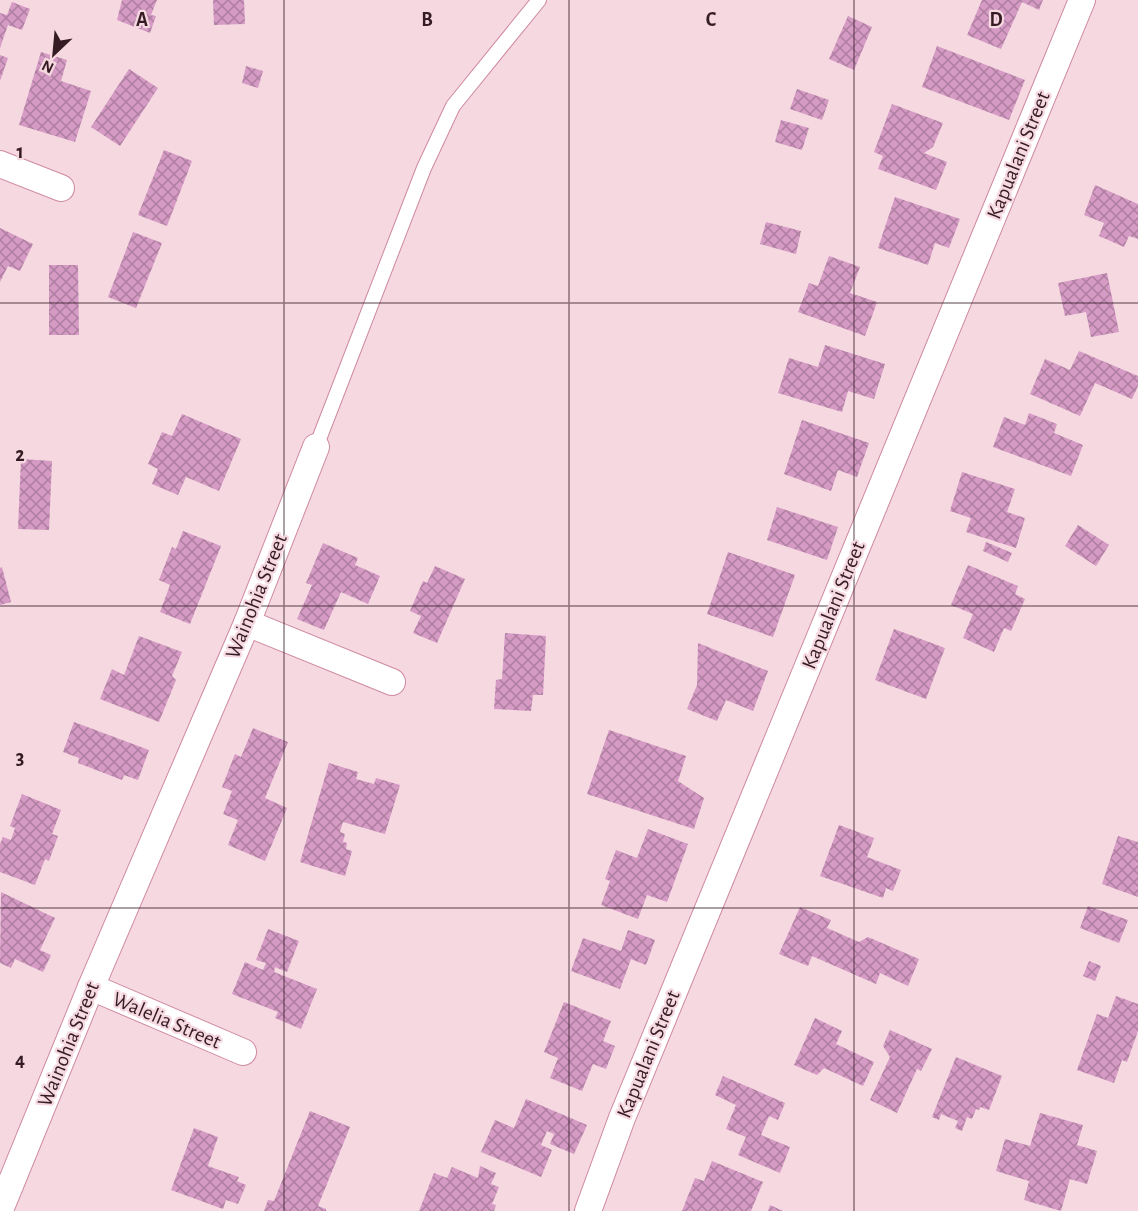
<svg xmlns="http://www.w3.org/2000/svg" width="1138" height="1211" font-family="'Alegreya Sans',sans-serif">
<defs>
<pattern id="building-cross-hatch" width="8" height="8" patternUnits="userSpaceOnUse" patternTransform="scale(1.5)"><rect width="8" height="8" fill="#d69bc5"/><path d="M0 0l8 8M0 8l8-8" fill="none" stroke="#ae7ea0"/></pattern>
</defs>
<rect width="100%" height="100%" fill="#f6d8e1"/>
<g fill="url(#building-cross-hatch)">
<path d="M122 0H157L151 15 156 16 150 33 117 20Z"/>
<path d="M213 0H244L245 24 214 25Z"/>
<path d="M982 0H1043L1039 10 1022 2 1001 49 967 35Z"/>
<path d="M12 2 30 9 22 30 8 25 0 48V13L7 15Z"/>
<path d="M848 16 872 27 854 70 829 59Z"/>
<path d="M937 46 1025 80 1009 120 922 87Z"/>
<path d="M41 52 67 60 61 81 91 91 75 142 19 125Z"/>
<path d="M0 55 8 58 0 81Z"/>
<path d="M246 66 263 71 258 88 242 83Z"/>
<path d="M129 69 158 88 120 146 91 127Z"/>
<path d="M797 89 829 100 822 120 790 109Z"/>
<path d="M892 104 943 123 933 147 924 153 947 162 936 190 878 169 883 156 874 152Z"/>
<path d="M781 120 809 128 802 150 775 142Z"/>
<path d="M164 150 192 161 167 226 138 215Z"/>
<path d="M1095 185 1138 204V239L1129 236 1124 247 1099 236 1104 223 1084 215Z"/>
<path d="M895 197 960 219 949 248 935 243 928 265 878 248Z"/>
<path d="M766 222 801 231 796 254 760 244Z"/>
<path d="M0 228 33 244 20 271 8 266 0 282Z"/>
<path d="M133 232 162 243 136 308 108 297Z"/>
<path d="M829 256 860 267 850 293 877 302 865 336 798 312 809 283 818 286Z"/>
<path d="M49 265H78L79 335H49Z"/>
<path d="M1107 273 1119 332 1091 337 1086 312 1065 316 1058 283Z"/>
<path d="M825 345 885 364 874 399 848 391 842 412 778 393 789 358 818 367Z"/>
<path d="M1079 351 1138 376V386L1132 399 1095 383 1080 416 1030 394 1045 359 1070 370Z"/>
<path d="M1029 413 1057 424 1054 433 1083 445 1071 476 993 447 1004 417 1025 425Z"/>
<path d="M182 414 241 439 219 491 186 477 178 495 152 484 158 469 148 464 162 432 172 436Z"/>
<path d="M802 420 869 443 857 477 838 470 831 491 784 474Z"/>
<path d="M21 459 52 461 49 530 18 529Z"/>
<path d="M962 472 1015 489 1007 512 1025 518 1016 548 966 532 971 518 950 511Z"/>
<path d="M777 507 838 527 827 560 767 540Z"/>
<path d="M1078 525 1109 545 1096 566 1065 546Z"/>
<path d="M183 531 221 546 190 624 160 612 170 585 159 580 172 547 176 549Z"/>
<path d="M986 542 1012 553 1008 562 983 551Z"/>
<path d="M323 543 358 558 355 565 380 576 368 604 341 592 324 630 297 619 312 585 306 583Z"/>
<path d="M728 552 795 575 773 637 707 614Z"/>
<path d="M968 565 1018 586 1015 594 1025 599 1011 631 1004 628 994 652 963 638 973 614 951 605Z"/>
<path d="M435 566 465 579 437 643 413 633 421 616 410 611 423 581 427 583Z"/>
<path d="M2 567 11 602 0 605V568Z"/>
<path d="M894 629 945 648 926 699 875 680Z"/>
<path d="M505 633 546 636 543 695H533L531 711 494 709 496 680 502 679Z"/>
<path d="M139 636 182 652 172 676 176 680 159 722 100 699 112 669 124 675Z"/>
<path d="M698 643 768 671 753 711 726 700 717 721 687 709 697 685Z"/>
<path d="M74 722 149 750 138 780 124 775 122 780 78 763 79 758 63 752Z"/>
<path d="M253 728 288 742 265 798 287 808 265 861 228 845 238 820 223 814 232 791 222 787 235 754 241 757Z"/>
<path d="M609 730 686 756 678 781 704 798 694 829 587 794Z"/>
<path d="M329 763 358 772 356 779 374 784 376 778 400 785 385 834 343 822 340 832 345 834 343 842 347 843 346 849 352 851 345 876 300 862Z"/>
<path d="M22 794 61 810 52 834 58 836 49 861 45 859 35 885 0 872V844L3 837 11 840 15 828 10 826Z"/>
<path d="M839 825 874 838 867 857 901 870 893 891 886 888 883 898 820 876Z"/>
<path d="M648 829 688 844 667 902 647 895 638 919 601 905 610 881 605 879 616 850 637 858Z"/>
<path d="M1118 836 1138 842V897L1102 884Z"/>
<path d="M1 892 55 918 40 950 51 955 43 972 15 959 11 968 0 963Z"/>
<path d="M1088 906 1128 920 1119 943 1080 928Z"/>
<path d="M800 907 831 920 827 928 859 942 868 937 919 959 908 986 880 973 876 984 812 956 808 966 779 954Z"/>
<path d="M268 929 299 941 287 972 275 967 274 972 317 989 301 1029 275 1018 278 1012 232 994 245 962 263 970 266 963 256 960Z"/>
<path d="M628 930 655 940 646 965 631 959 620 989 571 971 583 938 621 951Z"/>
<path d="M1089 961 1101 966 1095 981 1083 976Z"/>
<path d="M1116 996 1138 1004V1031L1127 1062 1122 1060 1114 1083 1077 1070 1097 1014 1108 1018Z"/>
<path d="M564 1002 611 1021 603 1041 615 1046 606 1069 593 1064 582 1091 550 1078 558 1058 544 1052Z"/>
<path d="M815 1018 842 1031 836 1044 874 1062 863 1086 824 1068 817 1075 794 1065Z"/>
<path d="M890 1030 932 1049 921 1071 917 1069 897 1113 870 1100 890 1057 883 1046Z"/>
<path d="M956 1057 1002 1076 989 1110 980 1107 979 1110 976 1109 972 1119 967 1117 962 1131 955 1128 958 1121 941 1114 939 1120 932 1117Z"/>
<path d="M723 1076 785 1103 778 1120 769 1116 761 1135 790 1147 780 1173 738 1155 746 1137 726 1129 736 1105 715 1095Z"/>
<path d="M526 1099 587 1125 574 1154 550 1144 554 1134 547 1131 541 1145 552 1150 541 1177 481 1152 495 1120 514 1128Z"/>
<path d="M310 1111 350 1127 318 1206 326 1209V1211H264L268 1200 274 1201Z"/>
<path d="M1040 1113 1083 1125 1077 1145 1097 1151 1087 1184 1070 1179 1061 1211 1024 1200 1029 1181 996 1171 1005 1139 1030 1146Z"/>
<path d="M194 1128 218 1137 208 1166 239 1177 237 1181 246 1185 238 1204 226 1200 223 1209 171 1190Z"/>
<path d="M712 1161 763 1182 751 1211H682L695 1178 704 1181Z"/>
<path d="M480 1166 496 1173 491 1184 499 1187 492 1204 496 1205 494 1211H419L434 1173 447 1178 452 1167 478 1178Z"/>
<path d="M770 1205 783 1211H768Z"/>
</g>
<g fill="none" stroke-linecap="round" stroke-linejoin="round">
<g stroke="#ce89a1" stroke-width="16">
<path id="service" d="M316 447 424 168 453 106 539 0"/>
</g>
<g stroke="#ce89a1" stroke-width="28">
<g id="minor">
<path d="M0 164 61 188"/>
<path d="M247 623 392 682"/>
<path d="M91 987 243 1052"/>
<path d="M0 1210 91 987 247 623 316 447"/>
<path d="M588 1211 622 1118 1082 0"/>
</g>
</g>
<use href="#service" stroke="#fff" stroke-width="14"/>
<use href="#minor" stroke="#fff" stroke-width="26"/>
</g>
<path fill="none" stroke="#351b24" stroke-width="1.5" stroke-opacity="0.55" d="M284 0V1211M569 0V1211M854 0V1211M0 303H1138M0 606H1138M0 908H1138"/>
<g text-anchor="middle" stroke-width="4.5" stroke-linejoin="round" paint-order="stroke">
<g font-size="21" fill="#351b24" stroke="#f6d8e1">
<text transform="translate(1018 155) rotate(-68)" y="7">Kapualani Street</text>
<text transform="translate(256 596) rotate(-68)" y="7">Wainohia Street</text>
<text transform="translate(833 605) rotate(-68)" y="7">Kapualani Street</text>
<text transform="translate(167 1020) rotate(23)" y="7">Walelia Street</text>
<text transform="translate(68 1044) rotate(-68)" y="7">Wainohia Street</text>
<text transform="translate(648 1054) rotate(-68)" y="7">Kapualani Street</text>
</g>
</g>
<g font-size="20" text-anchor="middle" font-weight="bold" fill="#351b24" stroke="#f6d8e1" stroke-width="4.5" stroke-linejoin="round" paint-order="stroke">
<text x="142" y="26">A</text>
<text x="427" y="26">B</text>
<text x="711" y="26">C</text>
<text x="996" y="26">D</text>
<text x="20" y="158">1</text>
<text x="20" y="461">2</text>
<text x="20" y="764">3</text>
<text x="20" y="1066">4</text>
</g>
<g transform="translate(54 54) rotate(206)" stroke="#f6d8e1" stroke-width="4.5" paint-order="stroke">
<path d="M0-4.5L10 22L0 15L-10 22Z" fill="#351b24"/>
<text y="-9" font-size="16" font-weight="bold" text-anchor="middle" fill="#351b24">N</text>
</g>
</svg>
